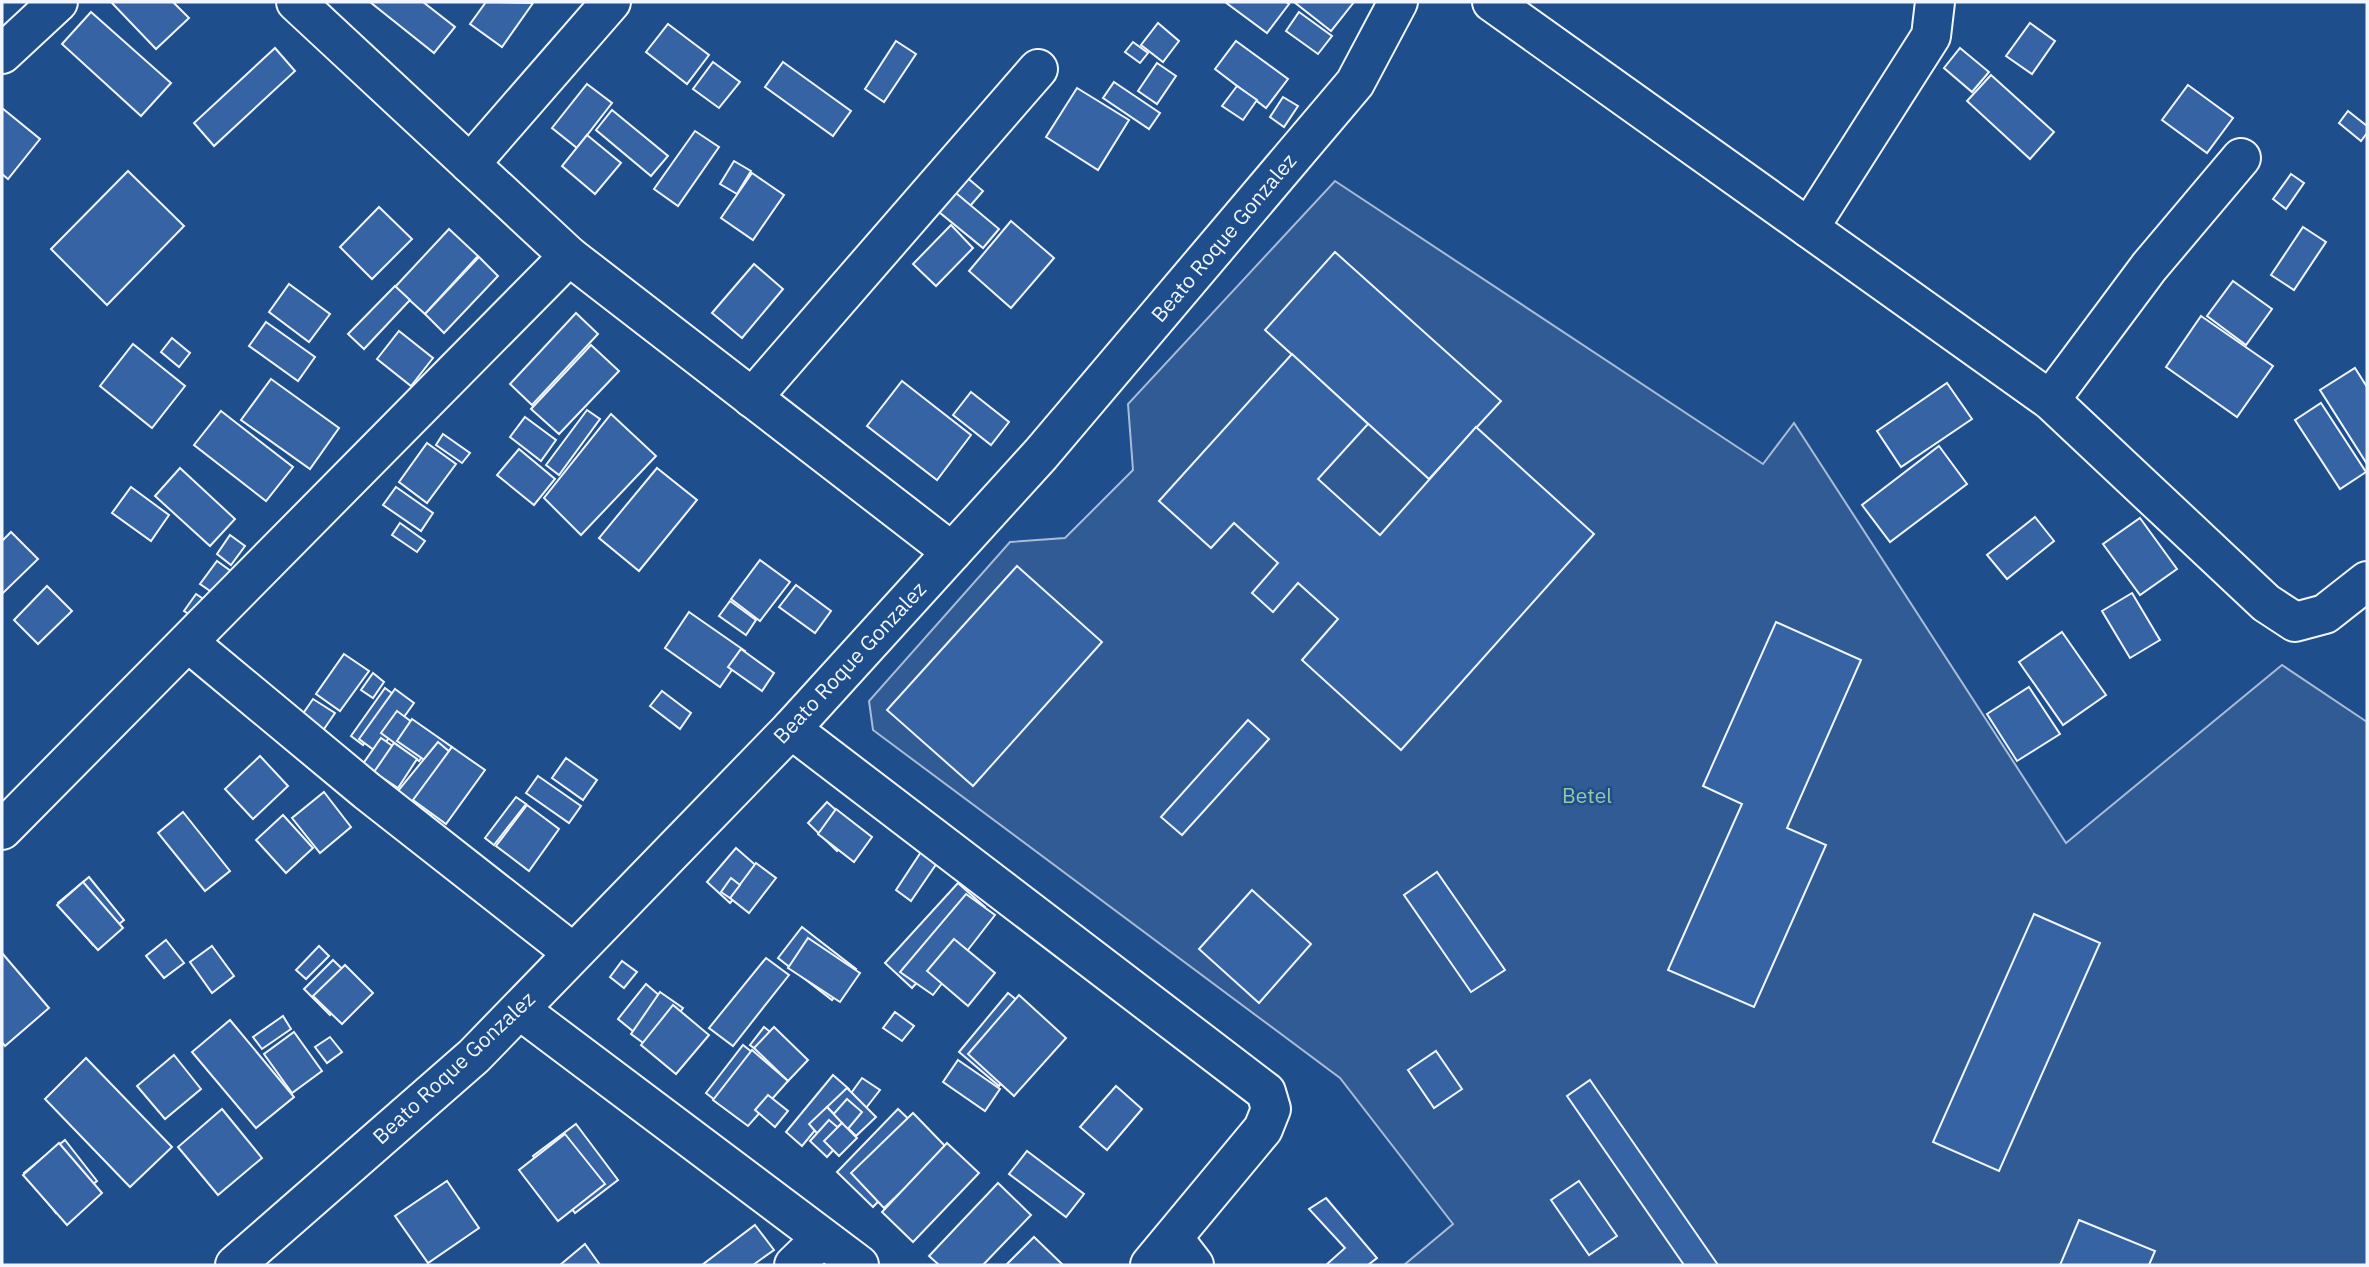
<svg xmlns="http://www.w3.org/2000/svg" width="2369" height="1267" font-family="'IBM Plex Sans',sans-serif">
<rect width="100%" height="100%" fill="#1f4e8c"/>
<path fill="#305b95" stroke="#a8bbd7" stroke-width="2" d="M1335 181 1763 464 1794 423 2066 843 2282 665 2367 722V1265H1404L1453 1224 1340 1078 873 730 869 701 1010 542 1065 538 1133 470 1128 404Z"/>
<g fill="#3563a3" stroke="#f2f6ff" stroke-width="2">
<path d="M111 2H173L189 18 156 49Z"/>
<path d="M370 2H423L455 27 434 53Z"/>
<path d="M486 2 533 3 502 47 470 24Z"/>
<path d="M1225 2H1286L1289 4 1267 33Z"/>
<path d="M1294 2H1354L1331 31Z"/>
<path d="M91 12 171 83 141 116 62 44Z"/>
<path d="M1299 12 1332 36 1318 54 1286 31Z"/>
<path d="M1158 23 1179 41 1163 62 1141 45Z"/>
<path d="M2030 23 2055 41 2032 74 2006 56Z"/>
<path d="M668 24 709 55 687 84 646 52Z"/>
<path d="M896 41 916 54 884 102 865 89Z"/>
<path d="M1236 41 1288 79 1266 108 1215 69Z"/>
<path d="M1133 42 1148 53 1140 63 1125 52Z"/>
<path d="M275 48 295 71 214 146 194 123Z"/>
<path d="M1960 48 1989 72 1972 92 1944 68Z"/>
<path d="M713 62 740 82 719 108 693 89Z"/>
<path d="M783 62 851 111 833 136 765 87Z"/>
<path d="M1157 63 1176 76 1157 104 1138 91Z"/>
<path d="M1991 75 2054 132 2030 159 1967 101Z"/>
<path d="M1114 82 1160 113 1149 129 1103 98Z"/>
<path d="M587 84 612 103 577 148 552 128Z"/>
<path d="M2188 85 2233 118 2207 153 2162 120Z"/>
<path d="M1237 86 1257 100 1243 120 1222 106Z"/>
<path d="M1077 88 1129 120 1098 170 1046 137Z"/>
<path d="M1283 97 1298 106 1284 127 1270 117Z"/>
<path d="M2 108 40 139 8 179 2 174Z"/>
<path d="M612 110 668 156 651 176 596 130Z"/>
<path d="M2348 111 2367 126V133L2361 141 2339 123Z"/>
<path d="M695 131 719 147 678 206 654 189Z"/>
<path d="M587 135 621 163 595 194 562 166Z"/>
<path d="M734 161 751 171 737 194 720 184Z"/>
<path d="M128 171 184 226 107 305 51 249Z"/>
<path d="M752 173 784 195 753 240 721 218Z"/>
<path d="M2291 174 2304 183 2286 209 2273 199Z"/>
<path d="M964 175 983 191 970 206 951 190Z"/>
<path d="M944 183 999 229 983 248 928 203Z"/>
<path d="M379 207 412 239 372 279 340 247Z"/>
<path d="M1011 221 1054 258 1011 308 969 271Z"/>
<path d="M951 225 973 248 936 286 913 264Z"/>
<path d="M2303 227 2326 242 2294 290 2271 275Z"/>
<path d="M449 229 478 256 425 314 395 287Z"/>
<path d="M1335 252 1501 401 1429 479 1265 330Z"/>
<path d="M479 257 498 276 444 333 425 314Z"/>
<path d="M754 264 783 289 742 338 712 313Z"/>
<path d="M2233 281 2272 309 2246 345 2207 316Z"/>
<path d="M289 284 330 314 309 342 269 312Z"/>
<path d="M395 286 410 300 364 349 348 334Z"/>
<path d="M576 313 598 334 532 405 510 384Z"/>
<path d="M2201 316 2273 366 2237 417 2166 367Z"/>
<path d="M266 322 315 357 298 381 249 346Z"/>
<path d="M399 331 433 358 411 386 377 359Z"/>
<path d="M172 338 190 353 179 367 161 352Z"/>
<path d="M133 344 185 386 152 428 100 386Z"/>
<path d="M591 345 619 371 559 434 531 409Z"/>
<path d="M1292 354 1368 424 1318 479 1380 535 1476 427 1594 534 1401 750 1302 660 1338 619 1298 583 1273 612 1252 593 1278 563 1234 523 1211 548 1159 501Z"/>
<path d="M2355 368 2367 387V464L2320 390Z"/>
<path d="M271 379 339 428 310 469 241 420Z"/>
<path d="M902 381 971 435 937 480 867 426Z"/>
<path d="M1947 383 1972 419 1901 467 1877 431Z"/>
<path d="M971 392 1009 422 991 445 953 415Z"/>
<path d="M2321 403 2366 472 2340 489 2295 420Z"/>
<path d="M587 410 600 419 559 475 546 465Z"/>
<path d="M221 411 293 467 266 501 194 445Z"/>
<path d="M611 414 656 456 581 535 544 498Z"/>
<path d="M525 417 556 440 541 461 510 437Z"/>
<path d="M443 434 470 453 462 463 436 445Z"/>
<path d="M427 443 456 464 427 503 399 482Z"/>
<path d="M1939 446 1967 484 1890 542 1862 505Z"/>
<path d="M519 449 555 479 534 505 497 475Z"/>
<path d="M180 468 235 519 210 546 155 496Z"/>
<path d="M657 468 697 500 639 571 599 538Z"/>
<path d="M131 487 169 515 151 541 112 513Z"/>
<path d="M396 487 433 513 421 531 383 505Z"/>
<path d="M2035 517 2054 541 2007 579 1987 555Z"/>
<path d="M2140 518 2177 569 2140 595 2103 544Z"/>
<path d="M400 523 425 541 417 552 392 535Z"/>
<path d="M11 532 38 559 2 594V541Z"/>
<path d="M230 535 245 546 231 565 217 554Z"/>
<path d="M760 560 790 582 760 621 731 599Z"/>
<path d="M217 561 235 574 219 597 200 584Z"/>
<path d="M1017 566 1102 642 973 786 887 710Z"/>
<path d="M796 585 831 611 815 633 779 607Z"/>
<path d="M47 586 72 611 38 644 14 620Z"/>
<path d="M2132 593 2160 640 2130 658 2102 611Z"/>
<path d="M196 594 205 600 193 617 184 611Z"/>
<path d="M730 601 756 620 746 635 719 616Z"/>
<path d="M689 612 745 651 720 687 665 648Z"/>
<path d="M1776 622 1861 660 1787 828 1826 845 1754 1007 1668 970 1742 804 1703 786Z"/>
<path d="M2062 632 2106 695 2063 725 2019 662Z"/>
<path d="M741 649 774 673 762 691 728 667Z"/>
<path d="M344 654 369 671 340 711 316 694Z"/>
<path d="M373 673 384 682 373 698 361 690Z"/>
<path d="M2029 687 2060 734 2017 761 1987 714Z"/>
<path d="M385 688 397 697 363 745 351 736Z"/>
<path d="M395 689 414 703 378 753 359 739Z"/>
<path d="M662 691 691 713 680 729 650 706Z"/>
<path d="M313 699 335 713 322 732 300 718Z"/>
<path d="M397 711 435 739 419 761 381 733Z"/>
<path d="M412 719 452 747 436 768 397 741Z"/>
<path d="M1248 720 1269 739 1182 835 1161 817Z"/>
<path d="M381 738 403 753 383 783 360 768Z"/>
<path d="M438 742 469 768 425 823 393 797Z"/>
<path d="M394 743 417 759 398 788 374 772Z"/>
<path d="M452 747 485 770 446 824 413 800Z"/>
<path d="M260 756 288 786 253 819 225 789Z"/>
<path d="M566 758 597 780 583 800 552 778Z"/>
<path d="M538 776 581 806 569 823 526 793Z"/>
<path d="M324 792 351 827 320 853 292 818Z"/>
<path d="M516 797 526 804 494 845 485 838Z"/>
<path d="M827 802 857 829 837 851 808 823Z"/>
<path d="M527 805 559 829 529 871 496 846Z"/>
<path d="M836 809 872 837 854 862 818 834Z"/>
<path d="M183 812 230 871 205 891 158 833Z"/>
<path d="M283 815 313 848 286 873 256 840Z"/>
<path d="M736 848 760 869 730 903 707 882Z"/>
<path d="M921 852 937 863 911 901 896 890Z"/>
<path d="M756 863 776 878 749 913 730 898Z"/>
<path d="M1437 872 1505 970 1471 992 1404 895Z"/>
<path d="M89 877 124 920 93 945 58 903Z"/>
<path d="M731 878 740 885 730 898 721 892Z"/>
<path d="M83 882 123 928 98 950 57 905Z"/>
<path d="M958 883 985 907 912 988 885 963Z"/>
<path d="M1252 890 1311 944 1259 1003 1199 949Z"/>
<path d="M966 894 995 915 933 995 900 972Z"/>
<path d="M2034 914 2100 943 1999 1171 1933 1142Z"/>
<path d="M802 927 856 969 832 1000 778 958Z"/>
<path d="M808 938 860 973 840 1002 788 968Z"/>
<path d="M954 939 995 973 968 1006 927 971Z"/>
<path d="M166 940 184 963 164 978 146 956Z"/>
<path d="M212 946 234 976 212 993 190 962Z"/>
<path d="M319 946 329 956 306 979 296 970Z"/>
<path d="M2 953 49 1008 5 1046 2 1042Z"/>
<path d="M766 958 789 975 733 1046 709 1028Z"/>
<path d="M333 960 359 985 330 1015 304 989Z"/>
<path d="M622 961 637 972 624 988 610 977Z"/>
<path d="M345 965 373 993 342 1024 313 996Z"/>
<path d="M646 984 667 1002 639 1036 618 1019Z"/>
<path d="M660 992 683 1008 653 1050 631 1034Z"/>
<path d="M1008 993 1049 1026 999 1086 959 1052Z"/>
<path d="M1019 995 1066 1038 1014 1096 968 1054Z"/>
<path d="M673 1005 709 1035 676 1074 641 1045Z"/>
<path d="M895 1012 914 1026 902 1041 883 1028Z"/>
<path d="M283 1016 291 1029 262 1049 253 1037Z"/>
<path d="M230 1020 294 1097 256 1128 192 1052Z"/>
<path d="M764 1027 797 1053 783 1071 750 1045Z"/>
<path d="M774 1027 808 1060 788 1081 754 1048Z"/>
<path d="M294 1032 322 1071 292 1093 264 1054Z"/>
<path d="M330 1037 342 1052 327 1063 315 1047Z"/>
<path d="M743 1045 776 1071 739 1119 706 1093Z"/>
<path d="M752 1050 788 1081 748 1126 713 1100Z"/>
<path d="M1436 1051 1462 1089 1434 1108 1408 1070Z"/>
<path d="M174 1055 201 1089 165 1119 137 1086Z"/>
<path d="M86 1058 172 1147 130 1187 45 1099Z"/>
<path d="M958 1060 1000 1089 985 1111 943 1082Z"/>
<path d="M833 1075 849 1089 802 1146 786 1132Z"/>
<path d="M862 1078 880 1090 866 1108 849 1096Z"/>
<path d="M1590 1080 1718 1265H1684L1567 1096Z"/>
<path d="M1116 1086 1142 1109 1107 1150 1080 1127Z"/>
<path d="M847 1088 876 1117 856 1136 827 1107Z"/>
<path d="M768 1095 788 1111 775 1127 755 1110Z"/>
<path d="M847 1099 862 1112 847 1130 831 1117Z"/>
<path d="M827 1107 842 1123 823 1140 809 1124Z"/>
<path d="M222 1109 262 1158 218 1195 178 1147Z"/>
<path d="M898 1109 934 1143 873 1207 837 1172Z"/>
<path d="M913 1113 947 1148 884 1208 851 1173Z"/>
<path d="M829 1120 847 1135 827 1157 810 1141Z"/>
<path d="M842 1123 857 1138 839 1156 824 1141Z"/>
<path d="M576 1124 618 1180 575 1213 533 1156Z"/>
<path d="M565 1134 605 1184 558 1221 519 1170Z"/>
<path d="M65 1140 97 1181 56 1213 24 1173Z"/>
<path d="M59 1143 102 1193 67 1225 23 1175Z"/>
<path d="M947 1143 979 1173 913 1242 882 1212Z"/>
<path d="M1027 1151 1084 1194 1066 1217 1009 1174Z"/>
<path d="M447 1181 479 1228 428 1263 395 1216Z"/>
<path d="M1579 1181 1617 1236 1589 1255 1551 1200Z"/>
<path d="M998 1183 1031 1215 983 1265H939L929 1256Z"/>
<path d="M1326 1198 1377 1258 1368 1265H1326L1345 1248 1309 1209Z"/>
<path d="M2079 1220 2155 1251 2149 1265H2060Z"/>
<path d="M755 1225 774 1250 753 1265H702Z"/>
<path d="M1034 1237 1063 1265H1006Z"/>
<path d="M585 1244 600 1265H560Z"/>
</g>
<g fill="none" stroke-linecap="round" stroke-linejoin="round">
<g stroke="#f2f6ff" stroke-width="42">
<g id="minor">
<path d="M296 2 569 256 952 552"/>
<path d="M1492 2 2050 400 2266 603 2295 622 2325 614 2367 581"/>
<path d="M2 54 58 2"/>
<path d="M470 164 611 2"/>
<path d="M1809 228 1931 36 1935 2"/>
<path d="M752 398 1038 69"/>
<path d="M2050 400 2149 267 2241 158"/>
<path d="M189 643 367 791 572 952"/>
<path d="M791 729 1266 1092 1271 1109 1263 1129 1150 1265"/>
<path d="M2 830 569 256"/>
<path d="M520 1010 859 1265"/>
<path d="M1174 1239 1194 1265"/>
<path d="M235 1265 474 1056 791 729 1041 454 1355 83 1398 2"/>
<path d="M794 1265 822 1238"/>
</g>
</g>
<use href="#minor" stroke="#1f4e8c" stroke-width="38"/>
</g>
<g text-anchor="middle" stroke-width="5" stroke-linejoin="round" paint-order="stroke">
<g font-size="21" fill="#f2f6ff" stroke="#1f4e8c">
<text transform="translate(1224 238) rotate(-50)" y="7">Beato Roque Gonzalez</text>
<text transform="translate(850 663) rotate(-47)" y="7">Beato Roque Gonzalez</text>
<text transform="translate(454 1068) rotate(-43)" y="7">Beato Roque Gonzalez</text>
</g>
<g font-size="21" fill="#97c8a6" stroke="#1f4e8c">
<text x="1587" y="803">Betel</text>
</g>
</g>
<rect width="2369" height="1267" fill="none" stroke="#f2f6ff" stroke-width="7"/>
</svg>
